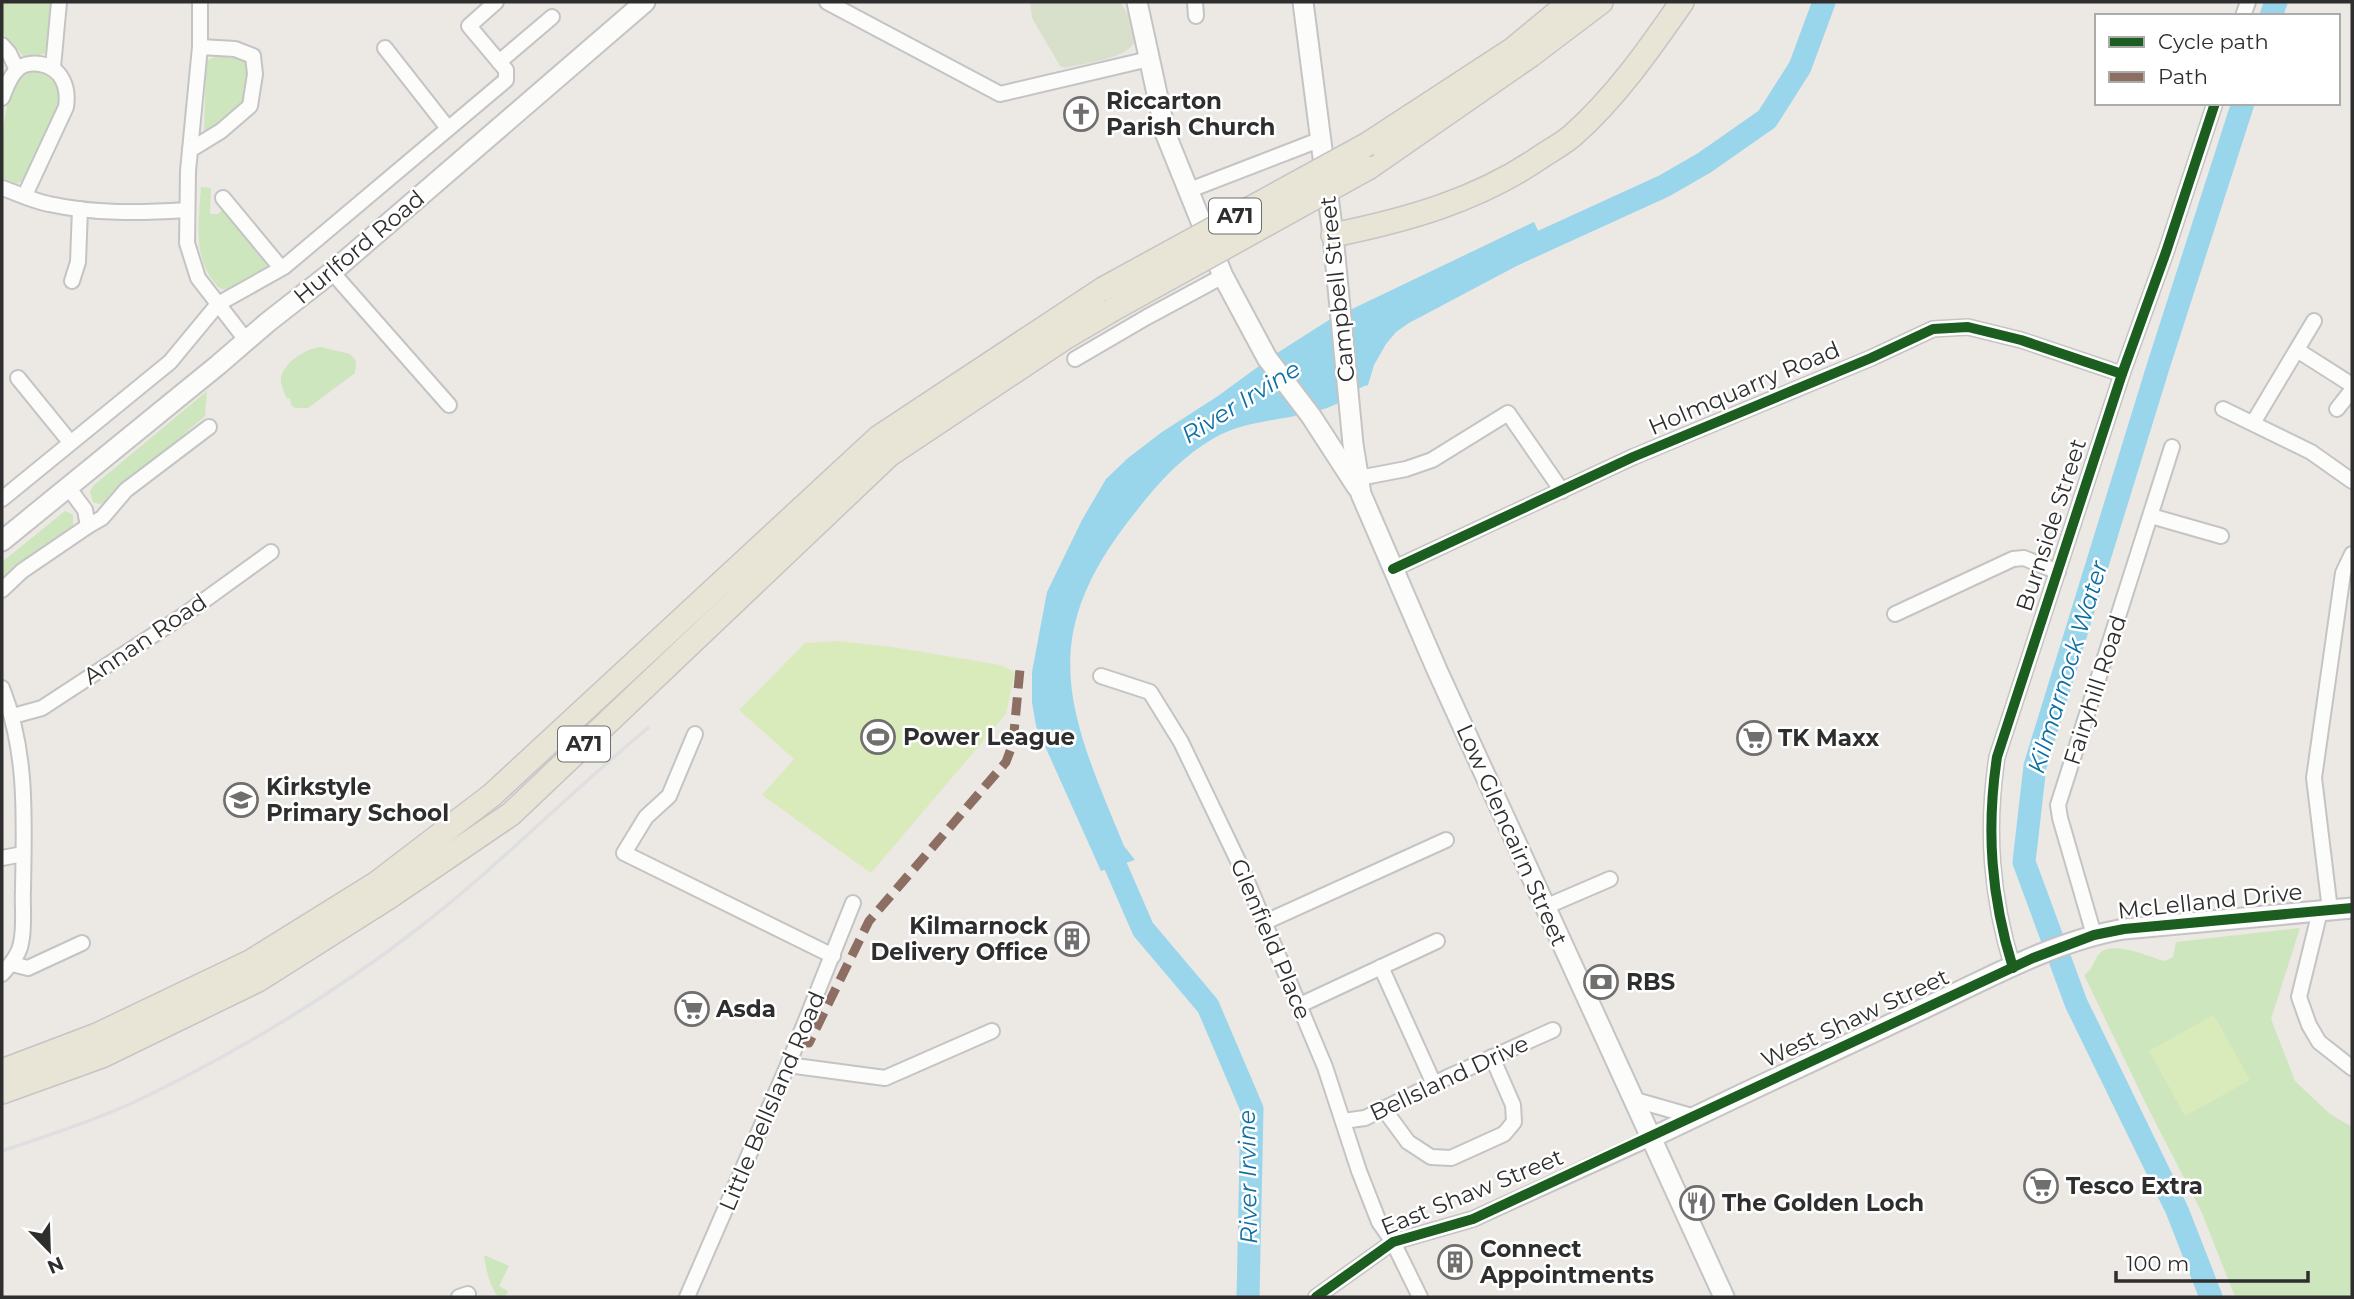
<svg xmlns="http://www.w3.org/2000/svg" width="2354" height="1299" font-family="Montserrat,sans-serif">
<rect width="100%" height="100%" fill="#ece8e4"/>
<g fill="#cee6be">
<path d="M2 2H55L53 30 45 54 24 57 2 32Z"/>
<path d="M217 56 240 59 245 62C257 103 232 113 204 136L206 61Z"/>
<path d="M31 71C54 72 61 78 61 102L27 178 17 184 2 178C2 145 0 86 31 71Z"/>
<path d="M201 187 211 188 210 214H218L223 209 228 212 266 257 267 269C256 276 241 289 228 290 219 290 216 285 211 278 193 252 199 217 201 187Z"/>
<path d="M321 347 350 354 356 361 355 373 308 408H295L291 405 290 398 287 399C284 392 280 384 281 377 285 361 307 348 321 347Z"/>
<path d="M207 391 205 416 119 490 109 503 98 504 93 502 90 492 93 486Z"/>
<path d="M65 511 73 515V530L59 540 44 546 2 581V562Z"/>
<path d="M2300 928 2271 1019 2295 1081 2330 1114 2352 1127V1297H2235L2202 1213 2147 1106 2084 975C2094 969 2093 960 2100 953 2113 940 2150 957 2164 961L2173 957 2176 942Z"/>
<path d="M484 1255 509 1266 499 1286 508 1291 506 1295 510 1297H498C489 1284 486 1270 484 1255Z"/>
</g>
<path fill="#d8e0cc" d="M1030 2H1121C1125 11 1133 21 1136 31 1143 58 1083 63 1065 68L1060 66 1032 18Z"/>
<g fill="#d9eabb">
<path d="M837 641 892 647 1000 665 1015 672 1006 714 871 873 762 795 794 759 739 710 805 643Z"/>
<path d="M2214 1015 2250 1080 2185 1116 2149 1051Z"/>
</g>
<path fill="#99d6ec" d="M1534 222 1547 250 1409 323 1396 332 1386 344 1374 365 1368 385C1355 388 1345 401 1332 406 1294 421 1249 418 1214 438 1179 458 1154 488 1130 519 1034 642 1070 715 1124 846L1135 860 1101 871 1036 726 1032 702V672L1047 592 1082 520 1106 479 1128 458 1162 432 1218 396 1274 355 1329 320Z"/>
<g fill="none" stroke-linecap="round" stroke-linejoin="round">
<g stroke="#99d6ec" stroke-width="23">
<path d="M2271 16 2276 2"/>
<path d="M1515 254 1664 186 1704 163 1767 119 1800 67 1824 2"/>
<path d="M1103 837 1143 929 1208 1006 1252 1109 1248 1297"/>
<path d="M2211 1297 2177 1210 2076 1003 2024 862 2035 766 2158 367 2243 103"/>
</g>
<g stroke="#c5c4c5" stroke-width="18">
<g id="street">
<path d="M200 2V47L188 171 187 243 198 278 246 340"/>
<path d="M827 2 1000 94 1149 59"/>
<path d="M1195 2 1196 16"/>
<path d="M2243 16 2248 2"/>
<path d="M2 45 9 53 17 70"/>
<path d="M385 48 447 127"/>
<path d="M499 62 552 17"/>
<path d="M53 67 59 2"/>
<path d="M2 98C6 88 10 75 19 68 24 64 33 63 40 64 62 68 69 87 66 107L25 195"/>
<path d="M190 150 221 131 250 106 255 74 253 56 235 49 200 47"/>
<path d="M2 188C17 193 33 201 49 204 94 214 141 213 186 210"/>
<path d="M1187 191 1319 140"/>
<path d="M223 198 281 268"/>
<path d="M332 272 449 405"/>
<path d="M72 281 78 262 80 209"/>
<path d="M2297 350 2352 385"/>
<path d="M1075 359 1147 317 1223 276"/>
<path d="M18 378 70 442"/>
<path d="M2223 409 2311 452 2352 481"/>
<path d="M2337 409 2352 390"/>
<path d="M2253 423 2314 321"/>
<path d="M1359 478 1406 469 1432 460 1508 413 1562 491"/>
<path d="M2 499 170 362 218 304 284 267 506 80V70L469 26 496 2"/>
<path d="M2151 516 2221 536"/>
<path d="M88 526 102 518 126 490 209 427"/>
<path d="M1393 569 1633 457 1871 358 1933 329 1968 327 2021 340 2122 374"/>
<path d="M2 590 22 571 88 526 85 510 68 487"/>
<path d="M1895 614 2013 559 2024 558 2058 572"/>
<path d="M1101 676 1150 692 1181 742 1241 867 1325 1067 1359 1171 1379 1222 1393 1242 1420 1297"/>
<path d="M2 688C28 753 24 820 23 889 22 906 25 926 21 943 19 955 10 965 2 974"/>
<path d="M13 716 42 708 184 615 271 552"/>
<path d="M695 734 669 796 646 817 624 853 833 956"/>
<path d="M2 858 23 854"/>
<path d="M1545 907 1610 879"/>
<path d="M2330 910 2314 778 2343 573 2352 554"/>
<path d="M2320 911 2299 997 2309 1025 2319 1042 2352 1068"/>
<path d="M1263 923 1446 840"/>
<path d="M2094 935 2060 818 2058 805 2172 447"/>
<path d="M12 964 28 968 82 943"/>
<path d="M1381 967 1434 1084"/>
<path d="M2013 968C1991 897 1986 830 1997 757L2122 374 2166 252 2215 103"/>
<path d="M1300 1005 1437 941"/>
<path d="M788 1065 885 1078 992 1031"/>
<path d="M1632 1099 1695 1117"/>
<path d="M1383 1108 1408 1142 1431 1157 1451 1158 1504 1134 1514 1122 1513 1105 1492 1057"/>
<path d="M1343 1121 1365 1118 1446 1078 1553 1030"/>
<path d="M459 1297 468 1294"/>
<path d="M687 1297 788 1065 853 903"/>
<path d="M1316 1297 1393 1242 1473 1219 1653 1137"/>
</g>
</g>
<g stroke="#c5c4c5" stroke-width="23">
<g id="secondary">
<path d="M1137 2 1166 135 1223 276 1267 358 1311 416 1357 487"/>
<path d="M1303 2 1333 235 1353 444 1361 494 1437 670 1724 1297"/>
<path d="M2 541 218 365 268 322 332 272 645 2"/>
<path d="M1653 1137C1744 1093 1835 1050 1927 1007 1990 977 2055 941 2124 929L2352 908"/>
</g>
</g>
<g stroke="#c6c5c4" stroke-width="26">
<g id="primary">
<path d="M1368 144 1512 50 1570 2"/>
<path d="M1368 168 1531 55 1601 2"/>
<path d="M1333 235C1407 220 1479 200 1542 156 1553 149 1564 143 1573 135 1616 97 1650 48 1682 2"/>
<path d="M2 1071 97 1035 250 962 377 883 492 795 879 437 1103 289"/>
<path d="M2 1092 102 1056 258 980 389 897 511 814 889 455 1066 337 1110 311"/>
</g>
</g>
<use href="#street" stroke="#fcfcfb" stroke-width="14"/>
<use href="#secondary" stroke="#fcfcfb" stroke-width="19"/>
<use href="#primary" stroke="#e8e4d6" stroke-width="23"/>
<path stroke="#dfdfe1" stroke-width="3.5" d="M2 1151C46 1136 99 1119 141 1099 239 1051 334 994 420 927 500 865 570 792 648 728"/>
<g stroke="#c6c5c4" stroke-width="26" stroke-linecap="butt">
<g id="primary-bridge">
<path d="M1103 289 1368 144"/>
<path d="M1110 311 1368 168"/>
</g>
</g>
<use href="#primary-bridge" stroke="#e8e4d6" stroke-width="23"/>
<path stroke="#8d6e63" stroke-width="9" stroke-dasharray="18 9" stroke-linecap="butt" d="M798 1042 809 1043 869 921 1006 762 1013 743 1020 669"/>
<g stroke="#fff" stroke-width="15">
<g id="cycleway">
<path d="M1393 569 1633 457 1871 358 1933 329 1968 327 2021 340 2122 374"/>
<path d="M2013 968C1991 897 1986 830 1997 757L2122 374 2166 252 2215 103"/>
<path d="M1316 1297 1393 1242 1473 1219 2033 958 2094 935 2124 929 2352 908"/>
</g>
</g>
<use href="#cycleway" stroke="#1b5e20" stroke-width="10"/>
</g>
<defs>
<g id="church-ring" transform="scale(1.75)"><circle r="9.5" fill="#fff" stroke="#706f6e" stroke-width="1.5"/><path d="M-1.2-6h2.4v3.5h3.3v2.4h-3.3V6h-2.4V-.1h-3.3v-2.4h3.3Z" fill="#706f6e"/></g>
<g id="stadium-ring" transform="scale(1.75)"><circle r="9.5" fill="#fff" stroke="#706f6e" stroke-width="1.5"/><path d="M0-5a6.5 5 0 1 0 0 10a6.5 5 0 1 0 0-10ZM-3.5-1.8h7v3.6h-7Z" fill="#706f6e"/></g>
<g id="supermarket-ring" transform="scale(1.75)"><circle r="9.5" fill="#fff" stroke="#706f6e" stroke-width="1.5"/><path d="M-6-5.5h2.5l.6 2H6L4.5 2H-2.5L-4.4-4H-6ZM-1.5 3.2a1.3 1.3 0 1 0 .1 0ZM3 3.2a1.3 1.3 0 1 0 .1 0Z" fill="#706f6e"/></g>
<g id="school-ring" transform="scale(1.75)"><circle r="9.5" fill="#fff" stroke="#706f6e" stroke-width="1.5"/><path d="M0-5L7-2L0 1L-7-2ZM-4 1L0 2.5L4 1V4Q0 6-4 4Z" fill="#706f6e"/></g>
<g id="building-ring" transform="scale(1.75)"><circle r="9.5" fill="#fff" stroke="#706f6e" stroke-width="1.5"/><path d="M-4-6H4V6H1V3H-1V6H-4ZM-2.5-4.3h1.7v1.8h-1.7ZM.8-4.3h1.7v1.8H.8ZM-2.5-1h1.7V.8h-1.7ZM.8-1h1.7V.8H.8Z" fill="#706f6e"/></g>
<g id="bank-ring" transform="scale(1.75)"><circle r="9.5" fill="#fff" stroke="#706f6e" stroke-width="1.5"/><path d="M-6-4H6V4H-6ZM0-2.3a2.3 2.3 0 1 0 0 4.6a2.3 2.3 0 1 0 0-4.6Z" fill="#706f6e"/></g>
<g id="restaurant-ring" transform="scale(1.75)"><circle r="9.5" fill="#fff" stroke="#706f6e" stroke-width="1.5"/><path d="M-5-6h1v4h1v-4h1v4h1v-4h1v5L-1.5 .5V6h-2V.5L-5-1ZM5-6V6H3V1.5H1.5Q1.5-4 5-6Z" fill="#706f6e"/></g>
</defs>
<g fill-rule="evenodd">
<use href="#church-ring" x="1081" y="114"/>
<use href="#stadium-ring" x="878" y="737"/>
<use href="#supermarket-ring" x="1754" y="738"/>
<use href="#school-ring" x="241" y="800"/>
<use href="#building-ring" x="1072" y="939"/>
<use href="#bank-ring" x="1601" y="982"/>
<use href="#supermarket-ring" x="692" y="1009"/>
<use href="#supermarket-ring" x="2041" y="1186"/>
<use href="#restaurant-ring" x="1697" y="1203"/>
<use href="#building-ring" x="1455" y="1262"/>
</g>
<g text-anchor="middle" stroke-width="5" stroke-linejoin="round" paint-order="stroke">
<g fill="#fff" stroke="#6d6d6d" stroke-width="2">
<rect x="1209" y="198.5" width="52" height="35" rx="5"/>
<rect x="558" y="726.5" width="52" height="35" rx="5"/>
</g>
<g font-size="21" font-weight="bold" fill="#2e2e2e">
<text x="1235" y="223">A71</text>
<text x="584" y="751">A71</text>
</g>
<g font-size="23" font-weight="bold" fill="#2e2e2e" stroke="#fff" text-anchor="start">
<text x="1106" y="109">Riccarton<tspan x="1106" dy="26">Parish Church</tspan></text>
<text x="903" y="745">Power League</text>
<text x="1778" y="746">TK Maxx</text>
<text x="266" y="795">Kirkstyle<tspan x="266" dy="26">Primary School</tspan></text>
<text x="1048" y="934" text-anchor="end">Kilmarnock<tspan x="1048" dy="26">Delivery Office</tspan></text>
<text x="1626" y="990">RBS</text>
<text x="716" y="1017">Asda</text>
<text x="2066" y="1194">Tesco Extra</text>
<text x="1722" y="1211">The Golden Loch</text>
<text x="1480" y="1257">Connect<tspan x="1480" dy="26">Appointments</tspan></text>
</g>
<g font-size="23" fill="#2e2e2e" stroke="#fff">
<text transform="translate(359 247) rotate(-40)" y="8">Hurlford Road</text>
<text transform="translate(1337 289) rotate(-96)" y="8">Campbell Street</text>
<text transform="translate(1744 388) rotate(-23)" y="8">Holmquarry Road</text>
<text transform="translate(2051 525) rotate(-72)" y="8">Burnside Street</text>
<text transform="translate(145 639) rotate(-34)" y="8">Annan Road</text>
<text transform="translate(2095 690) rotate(-72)" y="8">Fairyhill Road</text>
<text transform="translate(1512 835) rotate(66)" y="8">Low Glencairn Street</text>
<text transform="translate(2210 901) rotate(-6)" y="8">McLelland Drive</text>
<text transform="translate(1271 939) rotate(67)" y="8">Glenfield Place</text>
<text transform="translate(1855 1018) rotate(-25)" y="8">West Shaw Street</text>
<text transform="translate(1449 1078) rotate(-25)" y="8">Bellsland Drive</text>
<text transform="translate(772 1101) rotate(-67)" y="8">Little Bellsland Road</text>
<text transform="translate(1472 1192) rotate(-22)" y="8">East Shaw Street</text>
</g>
<g font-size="24" font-style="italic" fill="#0d6fa3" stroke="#fff">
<text transform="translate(1241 402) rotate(-32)" y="8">River Irvine</text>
<text transform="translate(2068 667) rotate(-73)" y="8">Kilmarnock Water</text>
<text transform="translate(1248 1177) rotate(-91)" y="8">River Irvine</text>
</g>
</g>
<rect width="2354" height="1299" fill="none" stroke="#2e2e2e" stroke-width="7"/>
<rect x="2095" y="14" width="245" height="91" fill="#ffffff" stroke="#ababab" stroke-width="2"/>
<rect x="2109" y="37" width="35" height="10" fill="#1b5e20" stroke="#ababab" stroke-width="2"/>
<text x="2158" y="49" font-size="21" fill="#2e2e2e">Cycle path</text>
<rect x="2109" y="72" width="35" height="10" fill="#8d6e63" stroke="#ababab" stroke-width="2"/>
<text x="2158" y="84" font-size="21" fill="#2e2e2e">Path</text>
<g transform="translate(49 1250) rotate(157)" stroke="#ffffff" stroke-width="5" paint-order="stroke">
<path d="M0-5L12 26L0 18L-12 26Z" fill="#2e2e2e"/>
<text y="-10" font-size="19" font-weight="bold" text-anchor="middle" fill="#2e2e2e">N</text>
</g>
<path d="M2116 1271v10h192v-10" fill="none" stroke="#2e2e2e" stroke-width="3.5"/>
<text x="2126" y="1271" font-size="21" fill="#2e2e2e" stroke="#ffffff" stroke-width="5" paint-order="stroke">100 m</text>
</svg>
